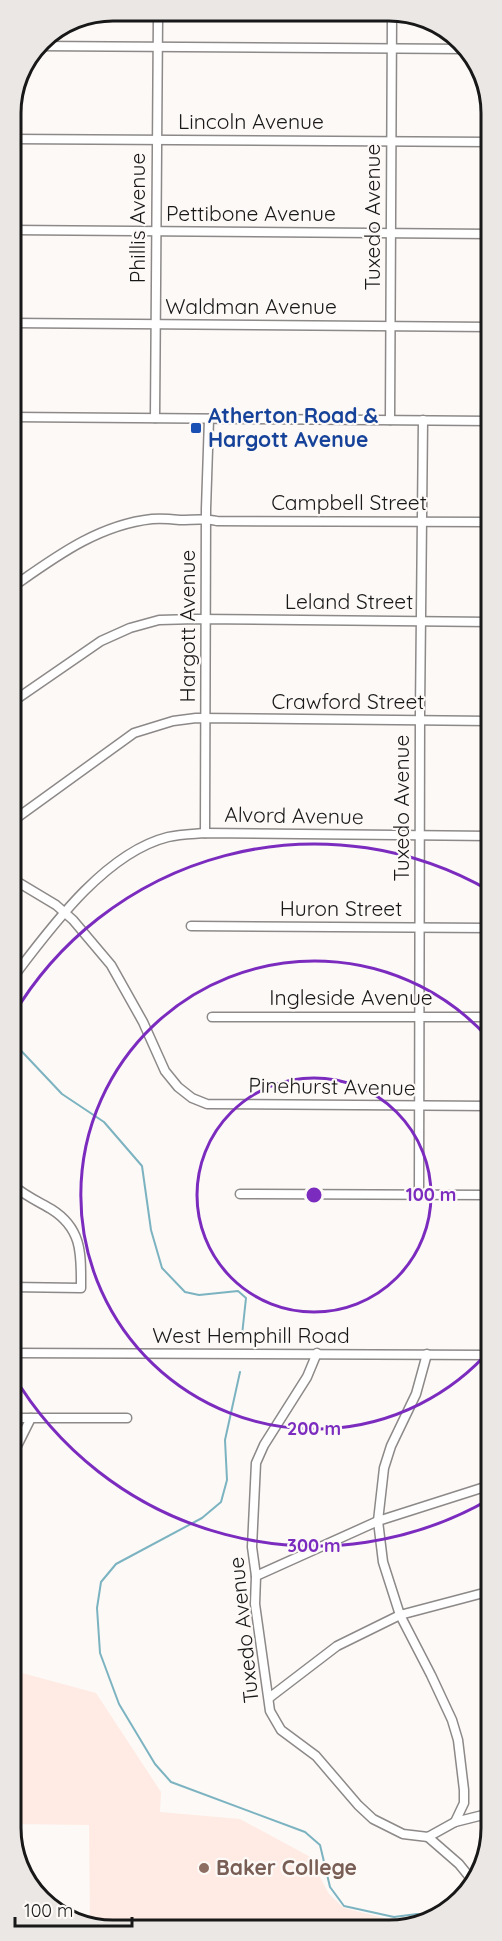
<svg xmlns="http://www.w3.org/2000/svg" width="502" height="1941" font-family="Quicksand,sans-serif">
<rect width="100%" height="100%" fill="#fcf9f7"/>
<path fill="#ffebe3" d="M11 1670 96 1693 161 1792 160 1812 240 1819 316 1860 320 1877 329 1894 344 1908 392 1920 419 1921 403 1930 93 1928 86 1925H90L89 1825 11 1824Z"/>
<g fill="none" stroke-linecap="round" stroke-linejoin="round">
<g stroke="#7cb3c0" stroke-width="2">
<path d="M11 1040 62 1094 104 1122 142 1166 151 1230 162 1268 185 1292 199 1295 238 1291 246 1298 242 1335"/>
<path d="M240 1372 225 1440 227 1480 221 1502 202 1518 116 1564 101 1582 97 1608 100 1653 119 1704 155 1764 171 1782 305 1832 320 1845 330 1887 344 1906 394 1917 417 1914 429 1916"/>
</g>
<g stroke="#8c8988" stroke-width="11">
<g id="minor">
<path d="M38 46 467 49"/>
<path d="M11 139 491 142"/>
<path d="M11 230 491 234"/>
<path d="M11 323 491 327"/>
<path d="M11 417 491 421"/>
<path d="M155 418 158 17"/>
<path d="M390 420 392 14"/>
<path d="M11 588C54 558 97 525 152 519 161 518 171 519 180 520 193 520 205 518 217 521L491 522"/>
<path d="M11 703 101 641 130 628 159 620 196 619 491 622"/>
<path d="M11 822 134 733 173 721 196 718 491 721"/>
<path d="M205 833 206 509 209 419"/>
<path d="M11 878 56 905 73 920 111 965 143 1022 165 1071 178 1087 192 1098 207 1104 491 1106"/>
<path d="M191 926 491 928"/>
<path d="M11 980C49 930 104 853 168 837 180 834 193 834 205 833L491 836"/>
<path d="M212 1017H491"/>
<path d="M11 1184C24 1195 37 1201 51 1209 83 1229 81 1255 81 1288L11 1287"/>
<path d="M240 1194 491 1195"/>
<path d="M419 1195 420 711 423 420"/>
<path d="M11 1353 491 1355"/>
<path d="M317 1353 307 1377 264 1445 256 1463 252 1547 256 1576 255 1604 270 1711 281 1730 316 1756 358 1805 373 1819 403 1834 428 1837 455 1822 491 1813"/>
<path d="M427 1354 416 1394 391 1446 384 1468 378 1521 383 1562 400 1615 431 1675 452 1720 458 1740 464 1790V1803L455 1822"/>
<path d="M11 1418H127"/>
<path d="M11 1458 31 1418"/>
<path d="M256 1576 378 1521 491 1485"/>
<path d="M269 1698 337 1646 400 1615 491 1591"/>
<path d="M428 1837 459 1864 472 1880"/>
</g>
</g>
<use href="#minor" stroke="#fff" stroke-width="8"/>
</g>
<g fill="none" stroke="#7b2cbf" stroke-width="3">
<circle cx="314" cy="1195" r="117"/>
<path d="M491 1349A234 234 0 1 1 491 1041"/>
<path d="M490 1499A351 351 0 0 1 12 1373M12 1017A351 351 0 0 1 490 891"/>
</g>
<rect fill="#1a4fb4" stroke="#fcf9f7" stroke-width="2" x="190" y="422" width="12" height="12" rx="3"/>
<circle fill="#8d6e63" stroke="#fcf9f7" stroke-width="2" cx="204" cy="1868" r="6"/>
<g text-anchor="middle" stroke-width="4.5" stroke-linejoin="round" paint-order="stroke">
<g font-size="21" fill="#191818" stroke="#fcf9f7">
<text x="251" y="129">Lincoln Avenue</text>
<text x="251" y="221">Pettibone Avenue</text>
<text transform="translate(373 217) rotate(-90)" y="7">Tuxedo Avenue</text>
<text transform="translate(138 218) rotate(-90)" y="7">Phillis Avenue</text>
<text x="251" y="314">Waldman Avenue</text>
<text x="349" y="510">Campbell Street</text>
<text x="349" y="609">Leland Street</text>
<text transform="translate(188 626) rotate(-90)" y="7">Hargott Avenue</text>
<text x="348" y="709">Crawford Street</text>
<text transform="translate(402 808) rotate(-90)" y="7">Tuxedo Avenue</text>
<text transform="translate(294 816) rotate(1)" y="7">Alvord Avenue</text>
<text x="341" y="916">Huron Street</text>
<text x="351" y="1005">Ingleside Avenue</text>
<text transform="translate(332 1087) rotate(1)" y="7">Pinehurst Avenue</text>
<text x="251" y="1343">West Hemphill Road</text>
<text transform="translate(244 1630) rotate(-96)" y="7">Tuxedo Avenue</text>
</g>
<g font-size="21" font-weight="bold" fill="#164399" stroke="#fcf9f7" text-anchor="start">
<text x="208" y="423">Atherton Road &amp;<tspan x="208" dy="24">Hargott Avenue</tspan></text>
</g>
<g font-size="21" font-weight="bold" fill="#785e54" stroke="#fcf9f7" text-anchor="start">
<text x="216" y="1875">Baker College</text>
</g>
</g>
<path d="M0 0H502V1941H0ZM113 21H389A92 92 0 0 1 481 113V1828A92 92 0 0 1 389 1920H113A92 92 0 0 1 21 1828V113A92 92 0 0 1 113 21Z" fill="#eae7e5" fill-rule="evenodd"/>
<path fill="none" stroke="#191818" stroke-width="3" d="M113 21H389A92 92 0 0 1 481 113V1828A92 92 0 0 1 389 1920H113A92 92 0 0 1 21 1828V113A92 92 0 0 1 113 21Z"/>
<circle cx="314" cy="1195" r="9" fill="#7b2cbf" stroke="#fcf9f7" stroke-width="3"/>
<g font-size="18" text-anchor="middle" font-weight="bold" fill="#7b2cbf" stroke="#fcf9f7" stroke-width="4.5" stroke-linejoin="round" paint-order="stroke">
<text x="431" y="1201">100 m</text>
<text x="314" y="1435">200 m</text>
<text x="314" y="1552">300 m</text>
</g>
<path d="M15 1917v9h117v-9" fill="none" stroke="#191818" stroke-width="3"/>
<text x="24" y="1917" font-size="18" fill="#191818" stroke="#fcf9f7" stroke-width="4.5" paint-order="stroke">100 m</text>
</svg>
